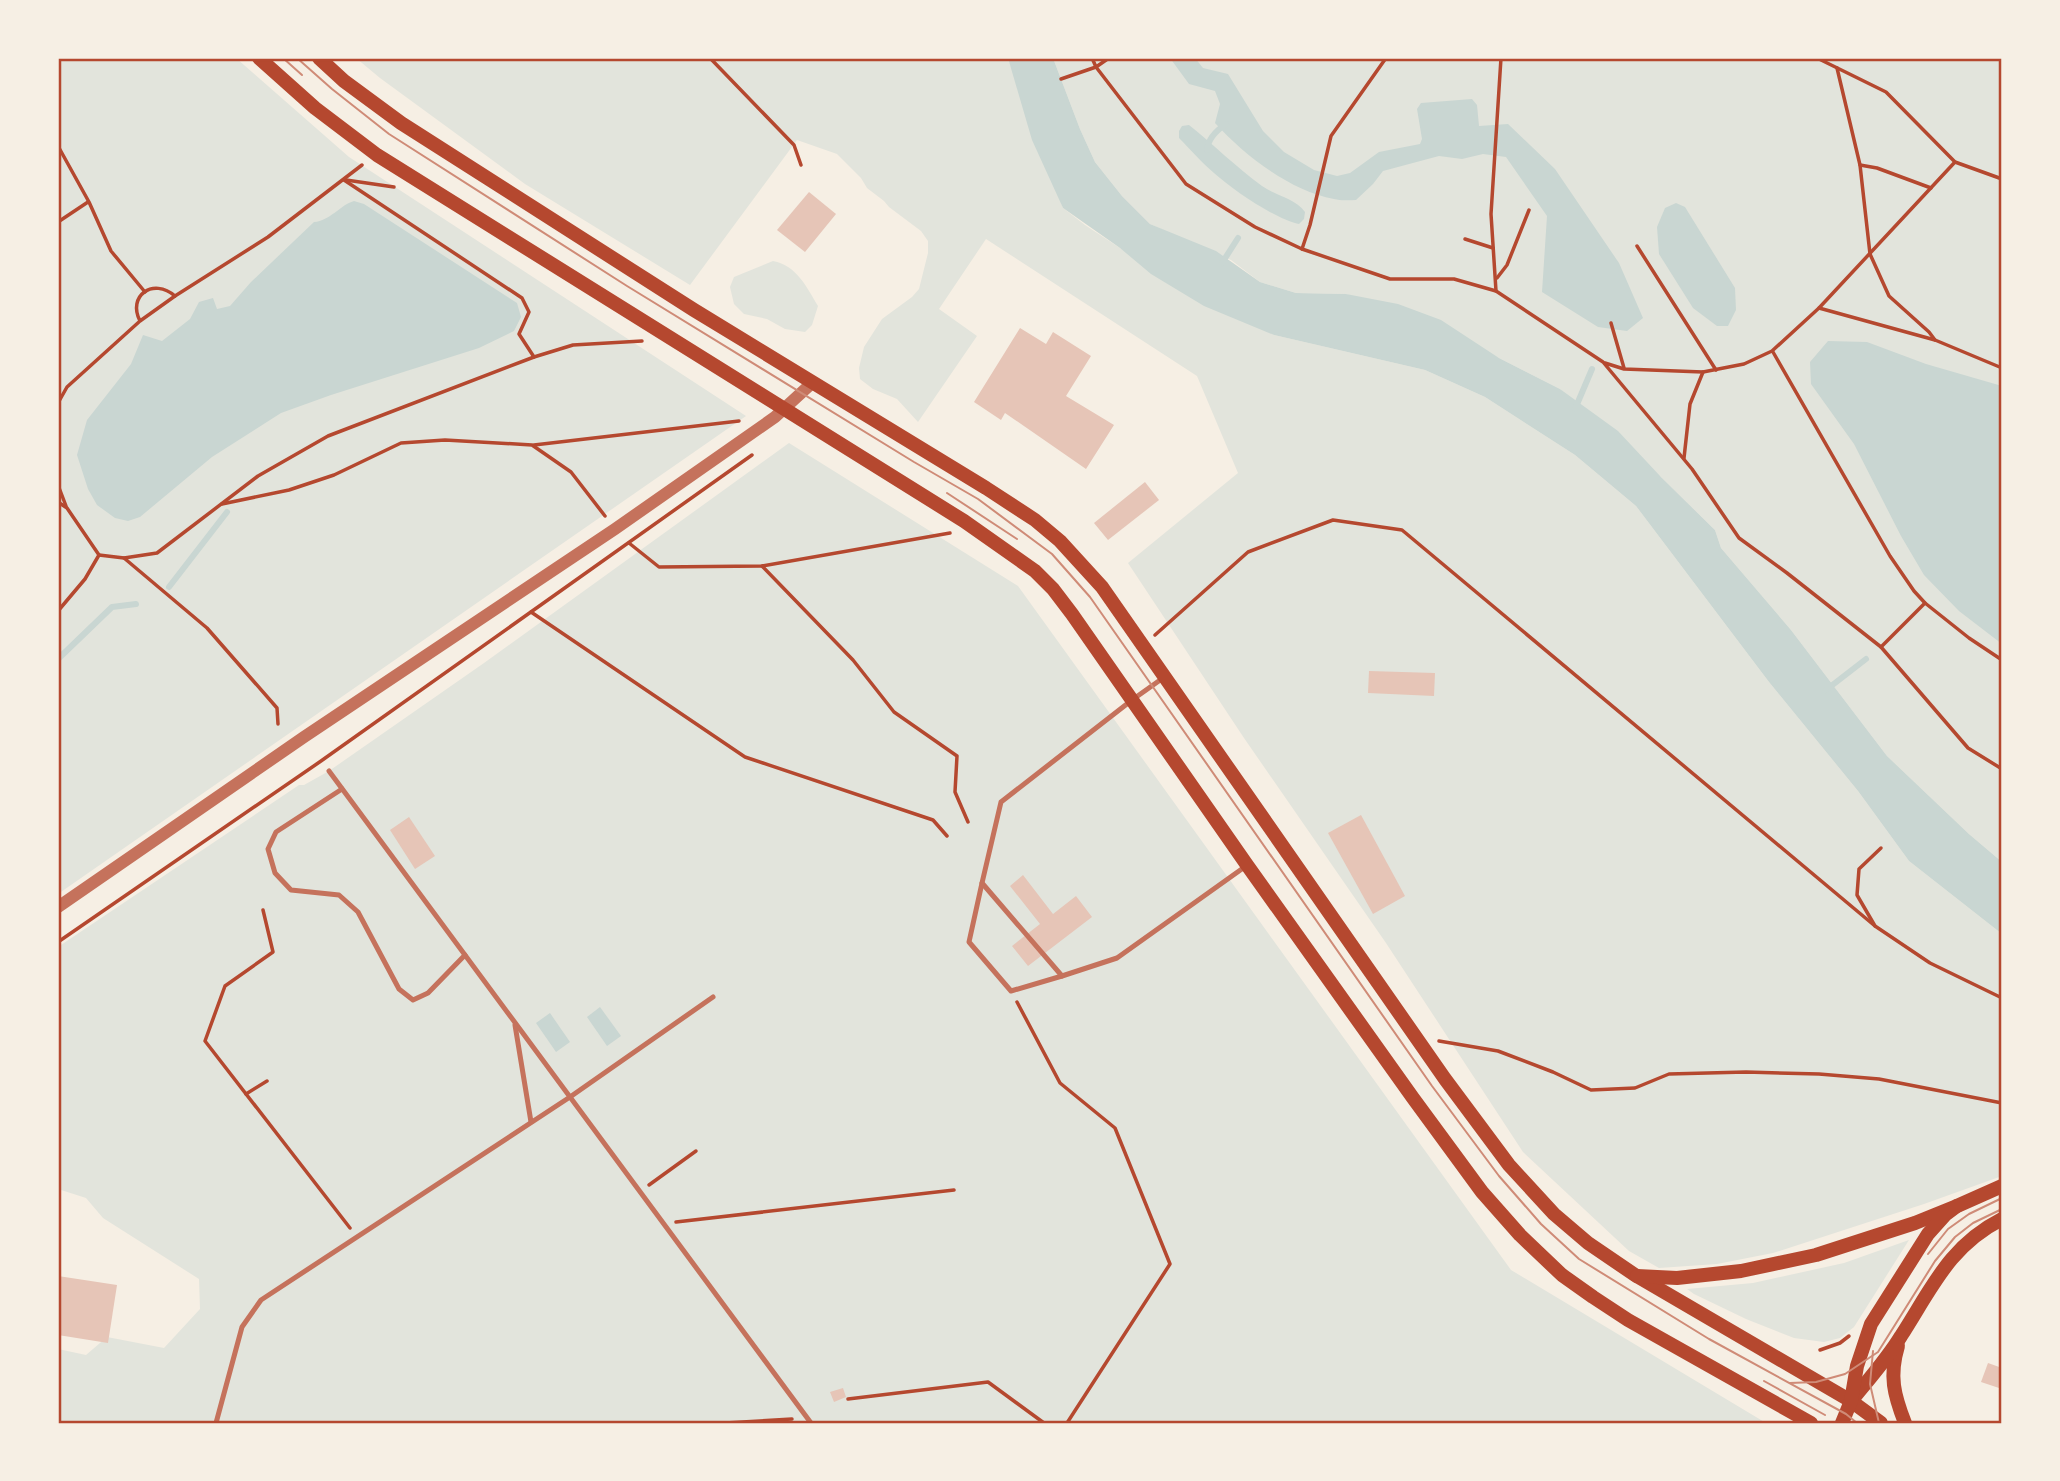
<svg xmlns="http://www.w3.org/2000/svg" width="2060" height="1481" font-family="'Fira Sans',sans-serif">
<rect width="100%" height="100%" fill="#f6efe4"/>
<g fill="#e2e4dc">
<path d="M58 58H236L349 157 746 416 58 894Z"/>
<path d="M356 58H1008L1063 208 1085 225 1120 248 1274 335 1425 370 1485 397 1575 455 1636 506 1769 682 1858 791 1909 861 2002 934V1176L1924 1204 1773 1253 1717 1264 1659 1268 1629 1251 1523 1152 1386 943 1244 738 1128 563 1238 473 1197 376 986 239 939 309 977 336 918 422 897 399 873 389 860 379 859 368 864 347 882 319 912 297 919 289 928 253V241L921 231 889 207 884 201 867 188 861 178 837 154 797 140 690 285 525 184 380 78Z"/>
<path d="M1053 58H2002V862L1969 834 1887 756 1791 630 1721 548 1715 530 1661 477 1560 389 1499 358 1346 294 1296 293 1260 282 1231 260 1150 224 1122 196 1095 162 1080 129Z"/>
<path d="M773 261C797 266 806 286 818 306L812 325 805 332 785 329 767 319 744 314 734 304 730 287 734 277Z"/>
<path d="M789 443 1018 586 1511 1270 1766 1423H58V1349L86 1355 107 1337 164 1348 200 1309 199 1279 103 1218 86 1198 58 1189V947L299 785H304L329 771 484 663Z"/>
<path d="M1909 1240 1854 1327 1840 1338 1824 1342 1794 1338 1746 1319 1694 1294 1687 1289 1753 1283 1844 1263Z"/>
</g>
<g fill="#c9d6d2">
<path d="M1008 58H1053L1080 129 1095 162 1122 196 1150 224 1216 251 1260 282 1296 293 1346 294 1398 304 1441 320 1499 358 1560 389 1618 431 1661 477 1715 530 1721 548 1791 630 1887 756 1969 834 2002 862V934L1909 861 1858 791 1769 682 1636 506 1575 455 1485 397 1425 370 1274 335 1204 306 1151 274 1120 248 1063 208 1032 140Z"/>
<path d="M1170 58H1195L1203 68 1228 74 1263 131 1284 152 1314 170 1337 176 1350 173 1379 152 1420 144 1422 139 1417 109 1421 103 1472 99 1477 105 1479 126 1508 124 1555 169 1619 263 1643 318 1627 331 1598 327 1542 292 1547 216 1506 157 1483 154 1462 159 1439 156 1383 171 1373 184 1356 200C1349 200 1341 201 1334 199 1290 191 1244 155 1215 123L1220 104 1215 91 1189 84Z"/>
<path d="M1189 125C1214 145 1236 167 1262 186 1276 196 1295 198 1305 212L1304 219 1299 224C1275 219 1233 190 1214 173 1202 163 1191 150 1179 138V131L1182 126Z"/>
<path d="M354 201 364 204 517 303 521 317 514 331 479 348 331 395 281 413 212 457 140 517 128 521 115 518 97 505 88 489 77 455 87 420 131 364 143 335 162 341 190 319 199 302 213 298 217 309 230 306 251 282 314 222C330 221 340 205 354 201Z"/>
<path d="M1676 203 1685 207 1735 288 1736 310 1728 326H1717L1693 308 1659 254 1657 227 1665 208Z"/>
<path d="M1828 341 1867 342 1926 364 2002 386V644L1959 611 1924 575 1901 536 1854 444 1811 384 1810 362Z"/>
<path d="M600 1007 621 1036 607 1046 587 1017Z"/>
<path d="M550 1013 570 1042 556 1052 536 1023Z"/>
</g>
<g fill="none" stroke-linecap="round" stroke-linejoin="round">
<g stroke="#c9d6d2" stroke-width="6">
<path d="M1207 150C1208 139 1217 130 1226 124"/>
<path d="M1222 263 1238 238"/>
<path d="M1575 409 1592 369"/>
<path d="M169 587 227 512"/>
<path d="M58 659 112 607 136 604"/>
<path d="M1826 690 1866 659"/>
</g>
</g>
<g fill="#e6c5b7">
<path d="M809 192 836 214 805 252 777 230Z"/>
<path d="M1020 328 1046 344 1053 332 1091 356 1066 396 1114 425 1086 469 1005 413 1001 420 974 402Z"/>
<path d="M1145 482 1159 500 1108 540 1094 523Z"/>
<path d="M1369 671 1435 673 1434 696 1368 693Z"/>
<path d="M1361 815 1405 896 1373 914 1328 833Z"/>
<path d="M409 817 435 856 415 869 390 830Z"/>
<path d="M1023 875 1053 914 1076 896 1092 917 1028 966 1012 946 1040 924 1010 886Z"/>
<path d="M58 1276 117 1285 108 1343 58 1335Z"/>
<path d="M1988 1363 2002 1368V1389L1981 1382Z"/>
<path d="M843 1388 846 1397 834 1402 830 1392Z"/>
</g>
<g fill="none" stroke-linecap="round" stroke-linejoin="round">
<g stroke="#b5482f" stroke-width="3.5">
<path d="M710 58 794 145 801 165"/>
<path d="M1092 58 1096 67 1186 184 1255 227 1302 249 1390 279H1454L1496 291 1603 362 1692 469 1739 538 1787 573 1881 647 1968 748 2002 769"/>
<path d="M1817 58 1886 92 1955 162 2002 179"/>
<path d="M1837 68 1860 165 1870 254 1889 296 1929 332 1935 340"/>
<path d="M1061 79 1096 67 1109 58"/>
<path d="M58 146 89 202 111 251 145 292"/>
<path d="M1860 165 1877 168 1931 188"/>
<path d="M344 180 522 298 529 312 519 334 534 357"/>
<path d="M346 180 394 187"/>
<path d="M58 222 88 202"/>
<path d="M1465 239 1493 248"/>
<path d="M1637 246 1716 370"/>
<path d="M1302 249 1310 225 1331 136 1386 58"/>
<path d="M1497 278 1507 265 1529 210"/>
<path d="M1496 291 1491 214 1501 58"/>
<path d="M175 296 268 237 362 165"/>
<path d="M1819 308 1935 340 2002 368"/>
<path d="M1611 323 1624 368"/>
<path d="M1773 352 1890 556 1914 591 1925 603 1969 638 2002 660"/>
<path d="M1605 363 1624 369 1703 372 1744 364 1772 351 1819 308 1955 162"/>
<path d="M58 403 67 387 140 321 175 296C153 277 127 296 140 321"/>
<path d="M534 445 739 421"/>
<path d="M1684 458 1690 404 1703 372"/>
<path d="M58 485 66 506"/>
<path d="M58 502 67 508 99 555 85 579 58 611"/>
<path d="M222 504 289 490 334 475 401 443 445 440 532 445 571 472 605 516"/>
<path d="M629 543 659 567 762 566 950 533"/>
<path d="M99 555 124 558 157 553 258 476 328 436 534 357 573 345 642 341"/>
<path d="M124 558 207 628 277 708 278 724"/>
<path d="M762 566 853 660 894 712 957 756 955 792 968 822"/>
<path d="M531 612 745 757 933 820 947 836"/>
<path d="M1155 635 1248 552 1333 520 1402 530 1875 926"/>
<path d="M1881 647 1925 603"/>
<path d="M1881 848 1859 869 1857 895 1875 926 1930 963 2002 998"/>
<path d="M263 910 273 952 225 986 205 1041 350 1228"/>
<path d="M58 942 321 761 752 455"/>
<path d="M1017 1002 1060 1083 1115 1128 1170 1264 1067 1423"/>
<path d="M1439 1041 1498 1051 1553 1072 1591 1090 1635 1088 1669 1074 1746 1072 1819 1074 1879 1079 2002 1103"/>
<path d="M246 1094 267 1081"/>
<path d="M649 1185 696 1151"/>
<path d="M676 1222 954 1190"/>
<path d="M1820 1350 1840 1343 1849 1336"/>
<path d="M848 1399 988 1382 1044 1423"/>
<path d="M725 1423 792 1419"/>
</g>
<g stroke="#c5725c" stroke-width="5">
<path d="M1163 678 1132 700 1001 802 982 883 1062 976 1117 958 1246 866"/>
<path d="M329 771 811 1423"/>
<path d="M342 789 276 832 268 849 275 873 291 890 339 895 358 912 399 989 413 1000 428 993 465 955"/>
<path d="M982 883 969 942 1011 991 1062 976"/>
<path d="M515 1025 531 1122"/>
<path d="M216 1423 242 1327 261 1300 570 1097 713 997"/>
</g>
<path stroke="#c5725c" stroke-width="12" d="M58 907 304 737 615 529 775 417 812 383"/>
<g stroke="#b5482f" stroke-width="14">
<path d="M259 58 315 108 377 155 964 521 1035 571 1053 589 1072 614 1247 865 1413 1098 1482 1192 1520 1235 1562 1275 1593 1297 1628 1320 1811 1423"/>
<path d="M319 58 344 81 401 123 694 310 986 488 1035 520 1060 541 1102 587 1445 1079 1509 1165 1554 1214 1588 1243 1635 1275 1851 1401 1881 1423"/>
<path d="M1637 1276 1677 1278 1741 1271 1816 1255 1915 1223 1957 1206"/>
<path d="M1898 1346C1889 1376 1894 1395 1905 1423"/>
<path d="M1852 1400C1869 1379 1887 1359 1901 1336 1932 1288 1949 1246 2002 1219"/>
<path d="M1842 1423 1851 1401 1857 1366 1871 1324 1928 1234 1945 1215 1957 1206 2002 1186"/>
</g>
<g stroke="#cf8b77" stroke-width="2">
<path d="M283 58 302 75"/>
<path d="M297 58 332 89 389 134 627 286 914 462 978 499 1052 554 1090 597 1432 1086 1499 1176 1541 1224 1579 1259 1709 1339 1846 1414 1857 1423"/>
<path d="M947 493 1017 539"/>
<path d="M1928 1254 1948 1229 1969 1214 2002 1198"/>
<path d="M1873 1351 1870 1384 1879 1423"/>
<path d="M1764 1381 1825 1415"/>
<path d="M1790 1383 1816 1382 1845 1374 1878 1352 1935 1261 1955 1237 1973 1223 2002 1209"/>
</g>
</g>
<rect width="2060" height="1481" fill="none" stroke="#f6efe4" stroke-width="119"/>
<rect x="60" y="60" width="1940" height="1362" fill="none" stroke="#b5482f" stroke-width="2.5"/>
</svg>
